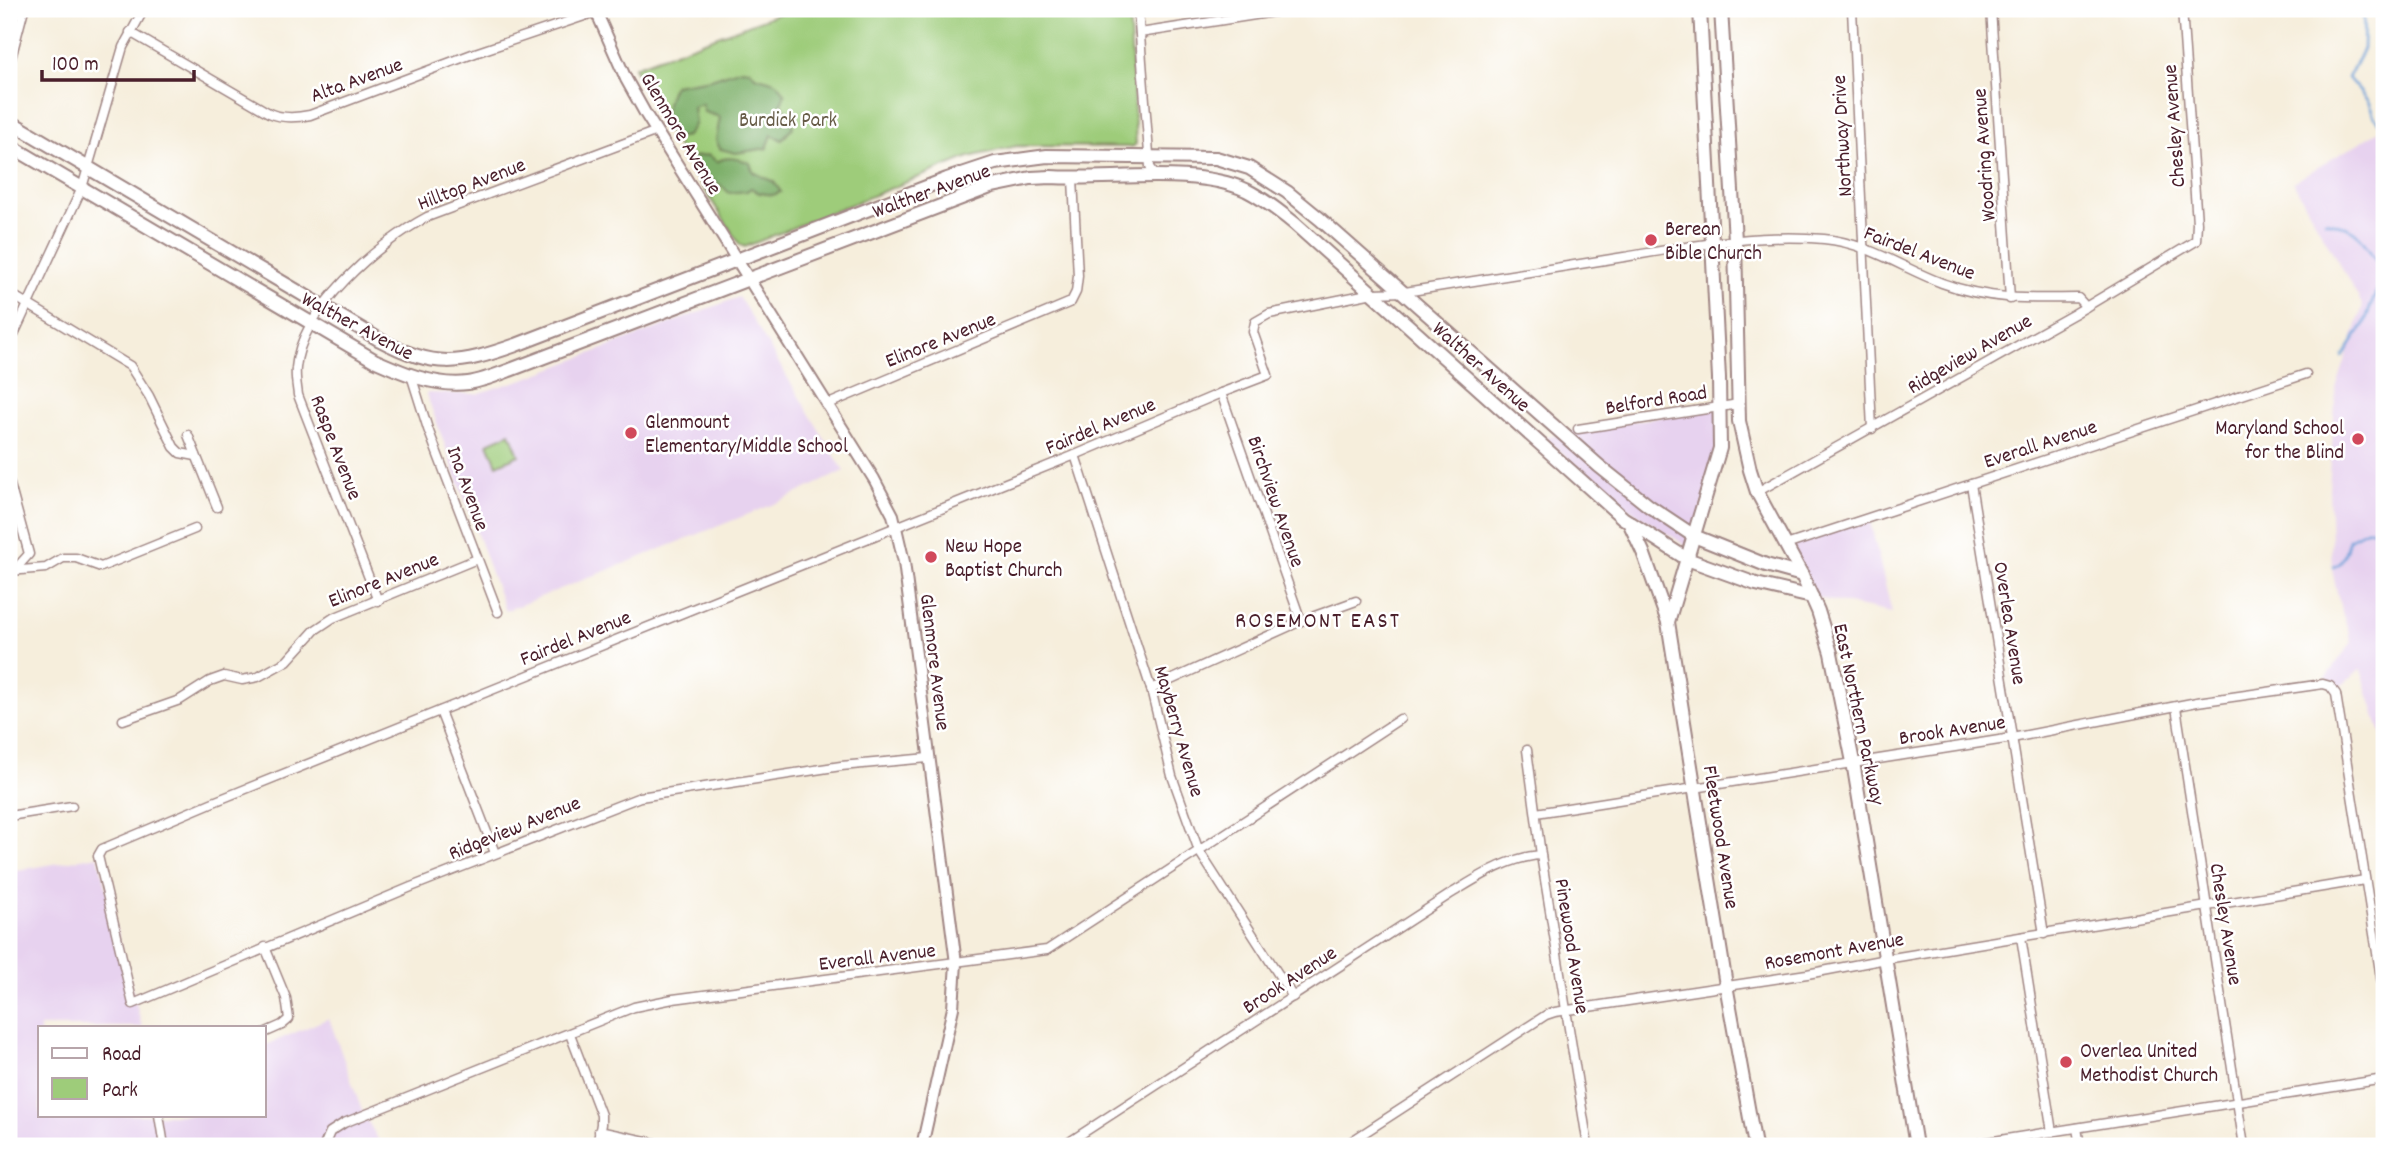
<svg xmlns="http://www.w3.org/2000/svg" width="2393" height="1155" font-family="Dekko,sans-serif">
<rect width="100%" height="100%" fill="#fff"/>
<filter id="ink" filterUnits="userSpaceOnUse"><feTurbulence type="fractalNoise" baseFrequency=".0143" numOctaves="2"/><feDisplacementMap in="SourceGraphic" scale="14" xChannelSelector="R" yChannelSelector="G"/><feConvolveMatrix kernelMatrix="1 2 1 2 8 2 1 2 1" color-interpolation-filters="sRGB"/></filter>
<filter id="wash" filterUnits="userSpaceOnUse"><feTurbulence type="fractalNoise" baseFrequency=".00686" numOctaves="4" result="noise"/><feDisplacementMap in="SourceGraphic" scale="28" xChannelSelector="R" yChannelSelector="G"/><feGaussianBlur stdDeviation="1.57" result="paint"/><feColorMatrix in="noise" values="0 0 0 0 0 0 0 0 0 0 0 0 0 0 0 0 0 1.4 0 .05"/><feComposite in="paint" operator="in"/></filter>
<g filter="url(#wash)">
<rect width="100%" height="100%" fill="#f6eedc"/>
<g fill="#e7d2ef">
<path d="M2384 128V744L2361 669 2340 687 2326 677 2352 642 2340 606 2332 570 2329 489 2336 389 2363 306 2293 182Z"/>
<path d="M739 297 844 471 779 502 505 611 426 393 476 394 527 378Z"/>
<path d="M1718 408 1717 453 1690 548 1623 505 1545 438 1584 429Z"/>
<path d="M1869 517 1892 613 1808 596 1785 545Z"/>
<path d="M98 856 142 1027H40V1115H264V1046L329 1018 362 1111 382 1146H9V872Z"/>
</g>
<g fill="#9ecc7a" stroke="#747652" stroke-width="2">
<path d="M791 9H1129L1136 144 1132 147 1017 146 969 157 745 247 740 245C703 186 663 129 634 67Z"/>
<path d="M510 433 519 455 497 465 488 443Z"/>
</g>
<g fill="#7eb06a" stroke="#64684a" stroke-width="2">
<path d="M741 69 750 70 755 76C769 81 778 79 785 94L781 103 791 117 793 127 782 140 772 135 767 148 736 153 720 149 716 140 720 117 704 112 702 104 693 107 695 123 687 136 676 138 664 115C667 105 668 94 674 85L711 79Z"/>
<path d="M709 155 717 162C726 155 739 159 750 163L753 172 774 182 781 192 773 195 759 193 751 188 747 191 729 193C717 178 698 178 691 157Z"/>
</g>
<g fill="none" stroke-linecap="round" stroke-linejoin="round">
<g stroke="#6ca0d8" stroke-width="2.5">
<path d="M2364 9 2363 49 2348 78 2368 101 2374 116 2384 128"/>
<path d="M2325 221C2369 230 2358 242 2384 270"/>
<path d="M2343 357 2364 324 2384 272"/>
<path d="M2333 567C2345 562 2345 551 2349 539L2366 530 2384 527"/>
</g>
</g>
</g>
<g filter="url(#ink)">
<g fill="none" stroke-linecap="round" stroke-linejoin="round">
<g stroke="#a08684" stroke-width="11">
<g id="minor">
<path d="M1138 9 1150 167 1157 177"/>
<path d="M1852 9 1872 429"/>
<path d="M1991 9 2010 299"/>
<path d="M130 32 269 113C283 119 296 118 310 115L475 53 605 9"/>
<path d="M1140 33 1294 9"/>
<path d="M9 66 24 9"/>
<path d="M9 293 130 366 149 396 174 447 180 453 196 456"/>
<path d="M9 345 82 188 123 47 144 9"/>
<path d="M411 375 428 429 498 612"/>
<path d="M1221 393 1301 621"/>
<path d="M826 405 1071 302 1076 292 1078 276 1073 179"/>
<path d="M1578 429 1739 404"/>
<path d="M188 435 217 507"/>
<path d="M1075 455 1151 689 1172 776 1199 851 1293 997"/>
<path d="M9 481 29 554 20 564 19 570"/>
<path d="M1971 484 2044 934"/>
<path d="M1757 492 2074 314 2196 241 2197 223 2182 9"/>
<path d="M1786 545 2306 374"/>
<path d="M9 571 46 568 63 558H76L101 567 195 529"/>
<path d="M378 601 298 395C297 386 295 377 296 368 301 309 378 243 427 217L657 131"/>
<path d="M1151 689 1301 621 1356 601"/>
<path d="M2176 707 2244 1146"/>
<path d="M440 711 495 853"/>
<path d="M123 720 180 700 210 681 224 676 242 680 258 677 287 661 315 630 333 618 477 559"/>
<path d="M1527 750 1541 855 1588 1146"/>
<path d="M928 758 841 766 640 797 411 887 133 1004 98 856 102 849 211 803 1075 455 1221 393 1268 375 1253 332 1255 322 1269 314 1373 293 1405 292C1478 281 1551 269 1624 257 1690 246 1757 233 1824 239 1868 243 1902 268 1942 283 1988 300 2030 299 2078 298L2086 307"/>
<path d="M1536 813 2012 738 2197 702 2323 684 2330 686 2336 694 2384 997"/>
<path d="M9 816 72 806"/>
<path d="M2021 937 2052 1132"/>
<path d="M264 1033 282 1025 289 1019 286 998 265 947"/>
<path d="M570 1034 601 1115V1124L597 1146"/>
<path d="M159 1115 164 1146"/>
<path d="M2077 1128 2080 1146"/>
<path d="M599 1131 669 1146"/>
<path d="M324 1146 330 1132 344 1123 634 1007 673 999 1047 950 1400 719"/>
<path d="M1063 1146 1452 893C1479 877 1508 857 1541 855"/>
<path d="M1344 1146 1546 1015 1555 1012 1807 974 1886 959 2365 880"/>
<path d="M1962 1146 2384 1079"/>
</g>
</g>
<g stroke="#a08684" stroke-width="14">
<path id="tertiary" d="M595 9 626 79 645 113 874 479 893 515 904 562 956 963 953 1008 922 1146"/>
</g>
<g stroke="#a08684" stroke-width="16">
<g id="secondary">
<path d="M9 121 380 340C435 369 459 365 516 345L947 179 995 163 1047 156 1216 158 1249 168 1287 192 1320 219 1599 466 1649 506 1694 536 1766 565 1802 575"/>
<path d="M9 145 374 360C403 373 435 387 468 383 482 381 497 375 510 370L993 186 1031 178 1051 177C1110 181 1193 166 1246 190 1264 199 1279 211 1295 224L1623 518 1687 559 1756 584 1812 597"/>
</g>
</g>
<g stroke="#a08684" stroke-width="16">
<g id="primary">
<path d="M1700 9 1719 378 1720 448 1668 622 1726 985 1755 1146"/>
<path d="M1721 9 1735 240 1739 421 1750 470 1757 492 1802 575 1818 611 1831 653 1853 762 1916 1146"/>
<path d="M1629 522 1643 552 1668 622"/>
</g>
</g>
<use href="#minor" stroke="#fff" stroke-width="8"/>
<use href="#tertiary" stroke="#fff" stroke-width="10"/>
<use href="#secondary" stroke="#fff" stroke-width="12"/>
<use href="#primary" stroke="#fff" stroke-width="12"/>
</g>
</g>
<g fill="#d1495b" stroke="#fff" stroke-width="2.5">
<circle cx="1651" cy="240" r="7"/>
<circle cx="631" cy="433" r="7"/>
<circle cx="2358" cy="439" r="7"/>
<circle cx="931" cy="557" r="7"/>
<circle cx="2066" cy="1062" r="7"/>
</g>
<g text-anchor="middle" stroke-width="5" stroke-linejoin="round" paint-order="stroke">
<g font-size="21" fill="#4a1f2b" stroke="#fff">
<text transform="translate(356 79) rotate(-20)" y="7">Alta Avenue</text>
<text transform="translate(2173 126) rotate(-94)" y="7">Chesley Avenue</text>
<text transform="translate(682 133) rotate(59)" y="7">Glenmore Avenue</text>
<text transform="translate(1841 136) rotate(-93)" y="7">Northway Drive</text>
<text transform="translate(1983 155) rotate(-94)" y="7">Woodring Avenue</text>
<text transform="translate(471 183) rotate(-21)" y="7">Hilltop Avenue</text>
<text transform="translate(931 190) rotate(-20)" y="7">Walther Avenue</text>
<text transform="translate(1920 252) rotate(21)" y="7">Fairdel Avenue</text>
<text transform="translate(358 325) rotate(28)" y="7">Walther Avenue</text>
<text transform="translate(940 339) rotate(-22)" y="7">Elinore Avenue</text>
<text transform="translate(1969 353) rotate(-30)" y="7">Ridgeview Avenue</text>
<text transform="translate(1482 366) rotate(42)" y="7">Walther Avenue</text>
<text transform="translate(1656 399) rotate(-9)" y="7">Belford Road</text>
<text transform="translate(1100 425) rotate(-23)" y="7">Fairdel Avenue</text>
<text transform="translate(2040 443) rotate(-18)" y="7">Everall Avenue</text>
<text transform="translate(337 447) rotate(69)" y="7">Raspe Avenue</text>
<text transform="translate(469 488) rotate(70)" y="7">Ina Avenue</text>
<text transform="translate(1277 501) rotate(71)" y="7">Birchview Avenue</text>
<text transform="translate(383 579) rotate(-22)" y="7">Elinore Avenue</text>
<text transform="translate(2011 623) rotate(81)" y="7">Overlea Avenue</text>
<text transform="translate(575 637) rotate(-22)" y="7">Fairdel Avenue</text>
<text transform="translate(936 662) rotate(83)" y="7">Glenmore Avenue</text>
<text transform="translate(1860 714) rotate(78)" y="7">East Northern Parkway</text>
<text transform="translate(1952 729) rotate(-9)" y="7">Brook Avenue</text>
<text transform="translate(1180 731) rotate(74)" y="7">Mayberry Avenue</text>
<text transform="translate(514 827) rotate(-22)" y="7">Ridgeview Avenue</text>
<text transform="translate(1722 837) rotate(81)" y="7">Fleetwood Avenue</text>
<text transform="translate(2227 924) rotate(81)" y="7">Chesley Avenue</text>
<text transform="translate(1573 946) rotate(81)" y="7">Pinewood Avenue</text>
<text transform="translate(1834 950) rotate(-10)" y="7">Rosemont Avenue</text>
<text transform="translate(877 956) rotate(-7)" y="7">Everall Avenue</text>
<text transform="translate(1289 979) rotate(-33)" y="7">Brook Avenue</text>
</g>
<g font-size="21" fill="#675c47" stroke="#fff">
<text x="788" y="126">Burdick Park</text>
</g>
<g font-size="21" fill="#4a1f2b" stroke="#fff" text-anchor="start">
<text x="1665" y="235">Berean<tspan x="1665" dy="24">Bible Church</tspan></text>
<text x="645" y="428">Glenmount<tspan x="645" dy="24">Elementary/Middle School</tspan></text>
<text x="2344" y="434" text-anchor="end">Maryland School<tspan x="2344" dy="24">for the Blind</tspan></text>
<text x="945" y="552">New Hope<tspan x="945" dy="24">Baptist Church</tspan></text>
<text x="2080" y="1057">Overlea United<tspan x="2080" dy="24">Methodist Church</tspan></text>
</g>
<g font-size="23" letter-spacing="2" fill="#4a1f2b" stroke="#fff">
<text x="1318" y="627">ROSEMONT EAST</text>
</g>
</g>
<rect width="2393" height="1155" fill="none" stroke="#fff" stroke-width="35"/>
<rect x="38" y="1026" width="228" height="91" fill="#ffffff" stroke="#b7a5aa" stroke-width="2"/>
<rect x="52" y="1048" width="35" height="10" fill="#ffffff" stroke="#b7a5aa" stroke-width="2"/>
<text x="102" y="1060" font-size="21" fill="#4a1f2b">Road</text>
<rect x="52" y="1078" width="35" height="21" fill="#9ecc7a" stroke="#b7a5aa" stroke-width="2"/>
<text x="102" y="1096" font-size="21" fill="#4a1f2b">Park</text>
<path d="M42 70v10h152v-10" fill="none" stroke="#4a1f2b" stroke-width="3.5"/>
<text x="52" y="70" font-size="21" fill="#4a1f2b" stroke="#ffffff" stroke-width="5" paint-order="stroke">100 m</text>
</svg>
